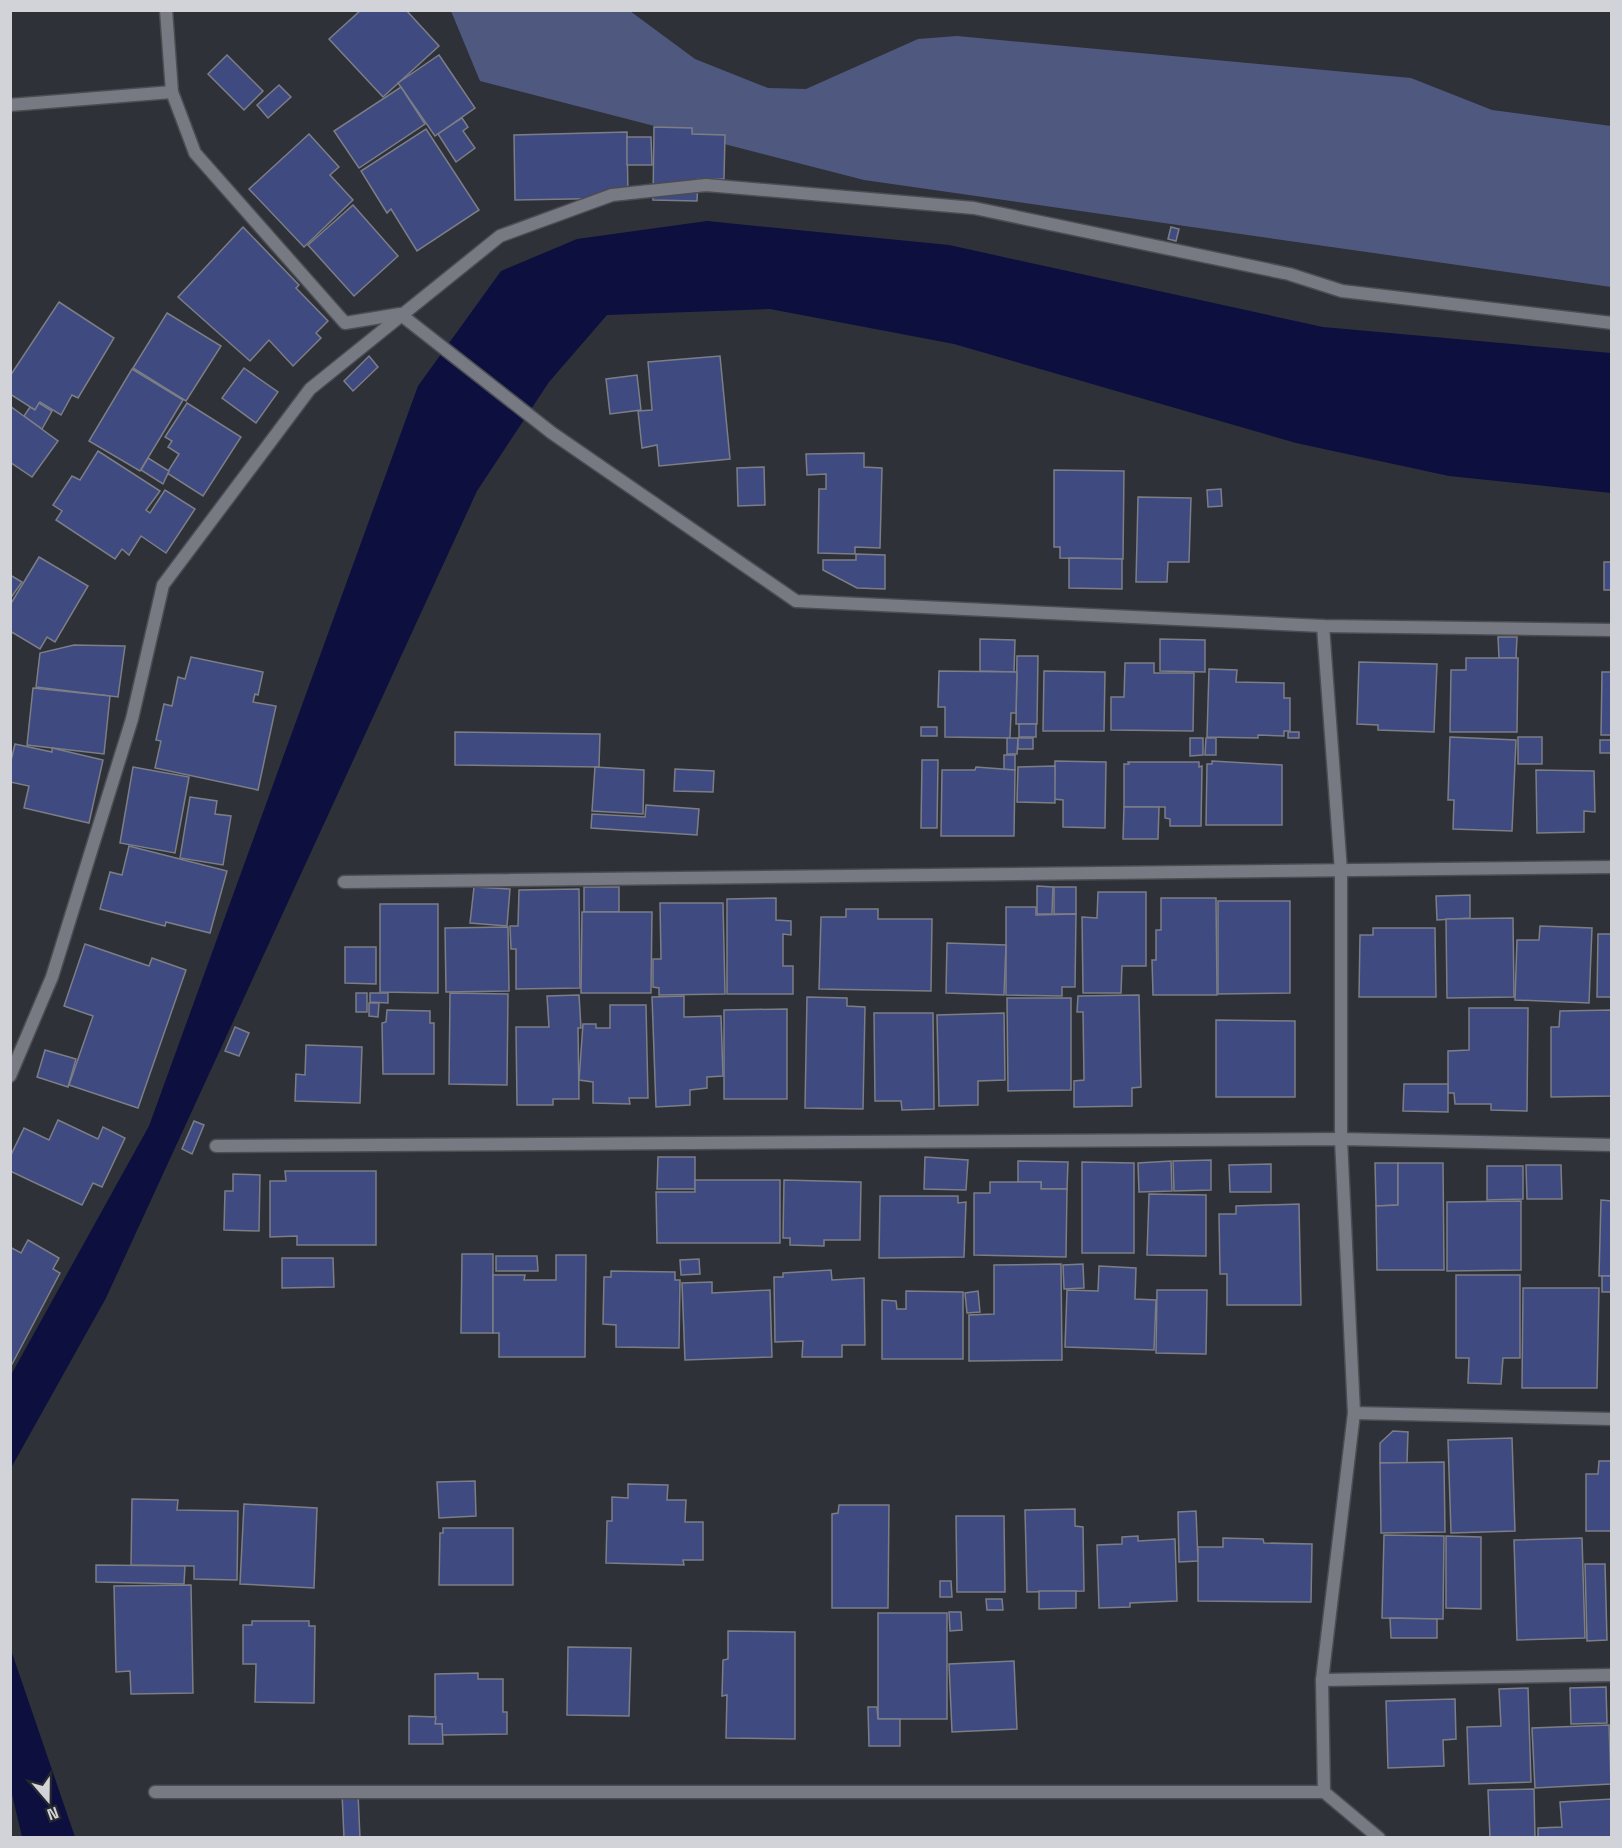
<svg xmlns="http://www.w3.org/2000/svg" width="1622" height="1848" font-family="'Space Grotesk',sans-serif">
<rect width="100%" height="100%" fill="#2f3138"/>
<path fill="#4f597f" d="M451 11H630L695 59 768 88 806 89 918 39 957 36 1411 78 1492 110 1611 126V287L864 180 480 81Z"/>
<g fill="#0d0f3f">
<path d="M707 221 949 245 1323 327 1611 353V493L1449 476 1296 443 954 344 770 309 607 315 549 382 477 491 106 1298 11 1468V1375L149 1126 418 386 501 271 577 239Z"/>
<path d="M11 1650 75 1837H22L11 1790Z"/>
</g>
<g fill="#3f4a80" stroke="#7c7e86" stroke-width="1.5">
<path d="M361 10H406L439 46 383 97 329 39Z"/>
<path d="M227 55 263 91 244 110 208 74Z"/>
<path d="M439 55 475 108 435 136 398 83Z"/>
<path d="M279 85 291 97 268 118 257 105Z"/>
<path d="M401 87 425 124 359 168 334 131Z"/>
<path d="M462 118 468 127 463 131 475 148 456 162 438 134Z"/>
<path d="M654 127 692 128V134L725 135 724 179H698L697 201 653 200Z"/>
<path d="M426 129 479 210 417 251 391 209 387 213 361 171Z"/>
<path d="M627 132 628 198 515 200 514 135Z"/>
<path d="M309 134 339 167 330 175 353 200 304 247 249 189Z"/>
<path d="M627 137H651L652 165H627Z"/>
<path d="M353 205 398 256 354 296 308 245Z"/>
<path d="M243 227 299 285 296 288 328 321 316 333 321 338 293 366 269 340 250 361 178 297Z"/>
<path d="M1171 227 1179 229 1176 241 1168 239Z"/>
<path d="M59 302 114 338 78 398 72 395 61 415 40 402 35 410 10 394V376Z"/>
<path d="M167 313 221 346 186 401 133 368Z"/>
<path d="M369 356 378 367 353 391 344 381Z"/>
<path d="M720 356 730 459 659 466 657 445 642 448 638 411 652 410 648 362Z"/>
<path d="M244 368 278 392 256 423 222 398Z"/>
<path d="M132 369 183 400 140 471 89 441Z"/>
<path d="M637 375 641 410 610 414 606 379Z"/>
<path d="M39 403 52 411 42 429 24 416 30 407 35 410Z"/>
<path d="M187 403 241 437 203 496 167 473 179 454 168 447 172 441 165 437Z"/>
<path d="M10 406 58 441 32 477 10 462Z"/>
<path d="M98 451 160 491 146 510 150 513 165 490 195 509 166 553 141 536 129 555 122 549 115 559 56 520 62 511 53 505 72 476 80 480Z"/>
<path d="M864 453V467L882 468 880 548 855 547V554L818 553 819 489H826V474L807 475 806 454Z"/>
<path d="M148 458 169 471 163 484 141 470Z"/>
<path d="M764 467 765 505 738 506 737 468Z"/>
<path d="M1054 470 1124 471 1123 559 1060 558V547H1054Z"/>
<path d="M1221 489 1222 506 1208 507 1207 490Z"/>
<path d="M1138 497 1191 498 1189 562H1168L1167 582H1136Z"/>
<path d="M856 554 885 555V589L857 588 823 570V560H856Z"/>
<path d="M39 557 88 586 55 642 47 637 40 649 10 631V605Z"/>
<path d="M1069 558 1122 559V589L1069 588Z"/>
<rect x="1604" y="562" width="8" height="28"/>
<path d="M10 575 22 582 10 599Z"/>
<path d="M1498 637H1517L1516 658H1499Z"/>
<path d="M980 639 1015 640 1014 672 980 671Z"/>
<path d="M1160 639 1205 640V672L1160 671Z"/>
<path d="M74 645 125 646 118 697 36 687 40 653Z"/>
<path d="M1017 656H1038L1037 724H1016Z"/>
<path d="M191 657 263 672 258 695 255 694 253 702 276 706 258 790 155 768 161 741 156 740 164 704 172 706 178 677 185 679Z"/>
<path d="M1466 658H1518L1517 732H1450L1451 670H1466Z"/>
<path d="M1359 662 1437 664 1434 732 1378 730V725L1357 724Z"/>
<path d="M1125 663H1154V673H1194L1193 731 1111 730V697H1124Z"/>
<path d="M1209 669 1237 670 1236 682 1284 683V698H1290V731H1284V736L1258 735V738L1207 737Z"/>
<path d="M939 671 1017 672 1016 713H1011L1010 738 945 737V707H938Z"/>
<path d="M1044 671 1105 672 1104 731H1043Z"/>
<path d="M1602 672H1612V735H1601Z"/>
<path d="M33 688 110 696 104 754 27 745Z"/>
<rect x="1019" y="724" width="17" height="13"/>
<rect x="921" y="727" width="16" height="9"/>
<path d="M455 732 600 734 599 767 455 765Z"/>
<rect x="1288" y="732" width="11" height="6"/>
<path d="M1450 737 1516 740 1512 831 1453 829 1454 800H1448Z"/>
<rect x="1518" y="737" width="24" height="27"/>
<path d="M1007 738H1018L1017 754H1007Z"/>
<rect x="1018" y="738" width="15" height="11"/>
<path d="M1190 738H1203V755L1190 756Z"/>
<path d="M1206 738H1216V755H1205Z"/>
<rect x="1600" y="740" width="12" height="13"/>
<path d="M15 744 52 752V748L103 760 89 823 24 808 29 786 10 782V765Z"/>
<rect x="1004" y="755" width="11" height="15"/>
<path d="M922 760H938L937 828H921Z"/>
<path d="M1055 761 1106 762 1105 828 1063 827V800L1054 799Z"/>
<path d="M1212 761 1282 765V825H1206L1207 764H1212Z"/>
<path d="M1128 762H1199V767L1202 766 1201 826H1170V819L1165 818V807H1124V764H1129Z"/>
<path d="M1055 766V803L1017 802 1018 767Z"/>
<path d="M133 767 189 777 175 853 120 843Z"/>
<path d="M595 767 644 770 643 814 592 811Z"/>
<path d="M976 767 1015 770 1014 836H941L942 770H975Z"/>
<path d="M675 769 714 771 713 792 674 791Z"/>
<path d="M1536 770 1594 771 1595 812 1584 811V832L1537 833Z"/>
<path d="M190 797 217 801 215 814 231 816 223 865 180 858Z"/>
<path d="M646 805 699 809 697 835 591 828 592 814 645 817Z"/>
<path d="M1124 807H1159L1158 839H1123Z"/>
<path d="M129 846 227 871 210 933 166 922 165 926 100 909 110 872 122 875Z"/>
<path d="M1037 886 1053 887 1052 914H1037Z"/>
<path d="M474 887 510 889 507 926 470 923Z"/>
<rect x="584" y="887" width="35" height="25"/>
<rect x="1054" y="887" width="22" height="27"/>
<path d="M579 889 580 988 516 989V949H511L510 926H518L519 890Z"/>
<path d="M1098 892H1146V966H1122L1121 993H1083L1082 917 1097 918Z"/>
<path d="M1470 895V918L1437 920 1436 896Z"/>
<path d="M776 898V920L791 921V935L783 934V966H793V994H727V899Z"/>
<path d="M1161 898H1216L1217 995H1153L1152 960H1156V930H1161Z"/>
<path d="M1218 901H1290V993L1218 994Z"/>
<path d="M660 903H723L725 994 659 995V988L653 987V959H661Z"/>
<path d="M380 904H438V993L380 992Z"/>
<path d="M1006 907H1036V915L1076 914 1075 987H1062V996L1006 995Z"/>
<path d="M846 909H878V919H932L931 991 819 989 821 917H846Z"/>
<path d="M582 912H652L651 993H581Z"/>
<path d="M1513 918 1514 997 1447 998 1446 919Z"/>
<path d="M1540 926 1592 928 1589 1003 1515 1000 1517 940H1539Z"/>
<path d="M508 927 509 991 446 992 445 928Z"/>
<path d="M1373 928H1435L1436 997H1359L1360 935H1373Z"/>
<path d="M1598 934H1612V997H1597Z"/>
<path d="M947 943 1006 945 1004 995 946 993Z"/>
<path d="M85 944 149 966 152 958 186 970 138 1108 69 1085 93 1016 64 1006Z"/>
<path d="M345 947H376V984L345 983Z"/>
<rect x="356" y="993" width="11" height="19"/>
<path d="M370 993H388V1003L370 1002Z"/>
<path d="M450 993 508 994 507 1085 449 1084Z"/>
<path d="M579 995 581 1028H578L579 1099H553V1105H517L516 1027H549L547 996Z"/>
<path d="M1139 995 1141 1087 1132 1088V1106L1074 1107V1081L1084 1080 1083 1012H1077L1078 996Z"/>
<path d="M684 996V1017L721 1016 723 1076 707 1077V1088L690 1090V1105L656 1107 652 997Z"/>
<path d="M807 997 847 998V1006L865 1007 863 1109 805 1108Z"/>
<path d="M1007 998H1071V1090L1008 1091Z"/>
<path d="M369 1003H379L378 1017 369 1016Z"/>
<path d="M610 1005H646L648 1098H629L630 1104 593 1103V1082L579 1080 583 1024H596V1028H610Z"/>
<path d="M1469 1008H1528L1527 1111 1491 1110V1104H1455L1454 1093H1448V1051L1469 1050Z"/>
<path d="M787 1009V1099H724V1010Z"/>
<path d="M387 1010 430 1011V1023H434V1074H383L382 1023 386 1022Z"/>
<path d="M1612 1010V1096L1551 1097V1027H1559L1560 1011Z"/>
<path d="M874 1013H933L934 1109 902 1110 901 1101H875Z"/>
<path d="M1004 1013 1005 1080 978 1081V1105L939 1106 937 1015Z"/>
<path d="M1216 1020 1295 1021V1097H1216Z"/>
<path d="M235 1027 249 1033 239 1056 225 1051Z"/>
<path d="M306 1045 362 1047 360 1103 295 1101 296 1074 305 1075Z"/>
<path d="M45 1050 76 1059 68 1087 37 1077Z"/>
<path d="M1404 1084H1448V1112L1403 1111Z"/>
<path d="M58 1120 98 1139 103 1127 125 1138 102 1187 93 1183 82 1205 10 1171V1157L24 1128 49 1140Z"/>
<path d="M194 1121 204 1125 192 1154 182 1149Z"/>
<path d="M658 1157H695V1189H657Z"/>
<path d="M925 1157 968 1160 966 1190 924 1189Z"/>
<path d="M1211 1160V1190L1174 1191 1173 1161Z"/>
<path d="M1018 1161 1068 1162 1067 1189H1041V1182H1018Z"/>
<path d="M1171 1161 1172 1191 1139 1192 1138 1163Z"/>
<path d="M1082 1162 1134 1163V1253H1082Z"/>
<path d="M1375 1163H1398V1205L1376 1206Z"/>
<path d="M1398 1163H1443L1444 1270H1377L1376 1206 1398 1205Z"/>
<path d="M1271 1164V1192H1230L1229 1165Z"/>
<path d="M1526 1165H1561L1562 1199H1527Z"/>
<path d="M1487 1166H1523V1199L1487 1200Z"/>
<path d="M285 1171H376V1245H297V1236L270 1237V1181H286Z"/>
<path d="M233 1174 260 1175 259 1231 224 1230 225 1191H233Z"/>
<path d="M695 1180H780V1243H657L656 1192H695Z"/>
<path d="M784 1180 861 1182 860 1240H824V1246L790 1245V1238H783Z"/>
<path d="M990 1182H1041V1189H1067L1066 1257 974 1255V1193H990Z"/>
<path d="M1149 1194 1206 1195V1256L1147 1255Z"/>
<path d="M880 1196H958V1203L966 1202 964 1257 879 1258Z"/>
<path d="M1601 1200 1612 1201V1276H1599Z"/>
<path d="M1521 1201V1270L1447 1271V1202Z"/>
<path d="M1299 1204 1301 1305H1227V1274H1220L1219 1214H1236V1206Z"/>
<path d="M28 1240 59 1258 53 1269 60 1273 10 1368V1247L21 1253Z"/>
<path d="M462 1254H493V1333H461Z"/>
<path d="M556 1255H586L585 1357H499V1333H493V1275H525L524 1280H556Z"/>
<path d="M496 1256H537L538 1271H496Z"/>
<path d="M282 1258H333L334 1287 282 1288Z"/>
<path d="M699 1259 700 1274 681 1275 680 1260Z"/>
<path d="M1061 1264 1062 1360 969 1361V1315L994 1314V1265Z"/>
<path d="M1083 1264 1084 1288 1064 1289 1063 1265Z"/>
<path d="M1099 1266 1136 1268 1135 1299 1156 1300 1154 1350 1065 1347 1067 1290 1098 1291Z"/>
<path d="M831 1270 832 1280 864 1278 865 1345H842V1357H802L803 1341 775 1342 774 1277H783V1273Z"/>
<path d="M611 1271 675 1272V1280H680L679 1348 616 1347V1325L603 1324 604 1277H611Z"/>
<path d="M1456 1275H1520V1358H1503L1501 1384 1468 1383 1469 1358H1456Z"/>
<rect x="1602" y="1276" width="10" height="16"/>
<path d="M712 1282V1293L770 1290 772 1357 685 1360 682 1283Z"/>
<path d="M1523 1288H1599L1597 1388H1522Z"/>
<path d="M1157 1290H1207L1206 1354 1156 1353Z"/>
<path d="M906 1291 963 1292V1359H882V1300L896 1301 897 1309H906Z"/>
<path d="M978 1291 980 1312 967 1313 965 1293Z"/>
<path d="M1393 1431 1408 1432 1407 1463H1380V1443Z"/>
<path d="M1512 1438 1515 1531 1451 1533 1448 1440Z"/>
<path d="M1599 1461H1612V1531H1586V1474H1598Z"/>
<path d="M1444 1462 1445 1532 1381 1533 1380 1463Z"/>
<path d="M475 1481 476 1516 439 1518 437 1482Z"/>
<path d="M628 1484 668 1485 667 1500H686L685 1522H703V1560H683L684 1565 606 1563 607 1521H612V1497L628 1498Z"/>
<path d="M132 1499 178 1500 177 1510 238 1511 237 1580 194 1579V1566L131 1565Z"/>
<path d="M244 1504 317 1508 314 1588 240 1584Z"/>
<path d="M839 1505H889L888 1608H832V1514L838 1513Z"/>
<path d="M1075 1509V1526L1083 1527 1084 1591 1027 1592 1025 1510Z"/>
<path d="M1196 1511 1198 1561 1179 1562 1178 1512Z"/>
<path d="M956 1516H1004L1005 1592H957Z"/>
<path d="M443 1528H513V1585H439L440 1533H443Z"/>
<path d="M1384 1535 1444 1536 1443 1619 1382 1618Z"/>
<path d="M1138 1536V1541L1175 1539 1177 1601 1130 1603V1607L1099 1608 1097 1545 1122 1544V1537Z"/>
<path d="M1446 1536 1481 1537V1609L1446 1608Z"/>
<path d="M1223 1538 1263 1539 1264 1543 1312 1544 1311 1602 1198 1601V1547H1223Z"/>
<path d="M1582 1538 1585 1638 1517 1640 1514 1540Z"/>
<path d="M1585 1564H1605L1607 1640 1587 1641Z"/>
<path d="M96 1565 185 1566 184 1584 96 1582Z"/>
<path d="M940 1581H951L952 1597H940Z"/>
<path d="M191 1585 193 1693 131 1694 130 1671 116 1672 114 1586Z"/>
<path d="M1039 1591H1076V1608L1039 1609Z"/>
<path d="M986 1599H1002L1003 1610H987Z"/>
<path d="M949 1612H961L962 1630 950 1631Z"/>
<rect x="878" y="1613" width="69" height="106"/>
<path d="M1390 1618 1437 1619V1638H1391Z"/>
<path d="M252 1621H309V1626H315L314 1703 255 1702 256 1664H243V1625H252Z"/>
<path d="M728 1631 795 1632V1739L726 1738 727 1695 722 1696 723 1660 728 1659Z"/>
<path d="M568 1647 631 1648 629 1716 567 1715Z"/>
<path d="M1014 1661 1017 1729 952 1732 949 1664Z"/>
<path d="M478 1673V1679H503V1712H507V1734L442 1735V1724H435V1674Z"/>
<path d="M1606 1687 1607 1723 1571 1724 1570 1688Z"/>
<path d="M1528 1688 1531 1782 1469 1784 1467 1727 1501 1726 1499 1689Z"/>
<path d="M1455 1699 1456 1739 1443 1740 1444 1766 1388 1768 1386 1701Z"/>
<path d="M868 1707H877L878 1719H900V1746H869Z"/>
<path d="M409 1716 436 1717 435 1724H442L443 1744H409Z"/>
<path d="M1609 1725 1611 1784 1535 1788 1532 1728Z"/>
<path d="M1534 1789 1535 1838H1490L1488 1790Z"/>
<path d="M342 1793H358L360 1838H344Z"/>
<path d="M1612 1799V1838H1538V1828L1562 1827 1560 1802Z"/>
</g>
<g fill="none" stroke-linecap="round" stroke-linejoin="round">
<g stroke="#4b4d53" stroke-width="15">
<g id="minor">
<path d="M166 10 172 92 195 153 345 323 400 314 552 433 796 601 1323 626 1612 630"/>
<path d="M10 105 172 92"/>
<path d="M1323 626 1341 871V1139L1354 1413 1322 1680 1324 1792"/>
<path d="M344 882 1612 867"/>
<path d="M10 1076 52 977 132 719 163 585 310 389 500 236 612 195 706 185 974 208 1289 274 1342 291 1612 323"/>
<path d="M216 1146 1341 1139 1612 1145"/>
<path d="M1354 1413 1612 1419"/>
<path d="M1322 1680 1612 1675"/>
<path d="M155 1792H1324L1379 1838"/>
</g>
</g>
<use href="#minor" stroke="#777a82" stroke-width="12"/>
</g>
<rect width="1622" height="1848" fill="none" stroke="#d2d3d8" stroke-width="24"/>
<g transform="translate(48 1800) rotate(160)" stroke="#25272e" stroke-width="4.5" paint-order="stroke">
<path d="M0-4.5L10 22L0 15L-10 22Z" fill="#d2d3d8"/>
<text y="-9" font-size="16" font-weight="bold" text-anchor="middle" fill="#d2d3d8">N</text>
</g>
</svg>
